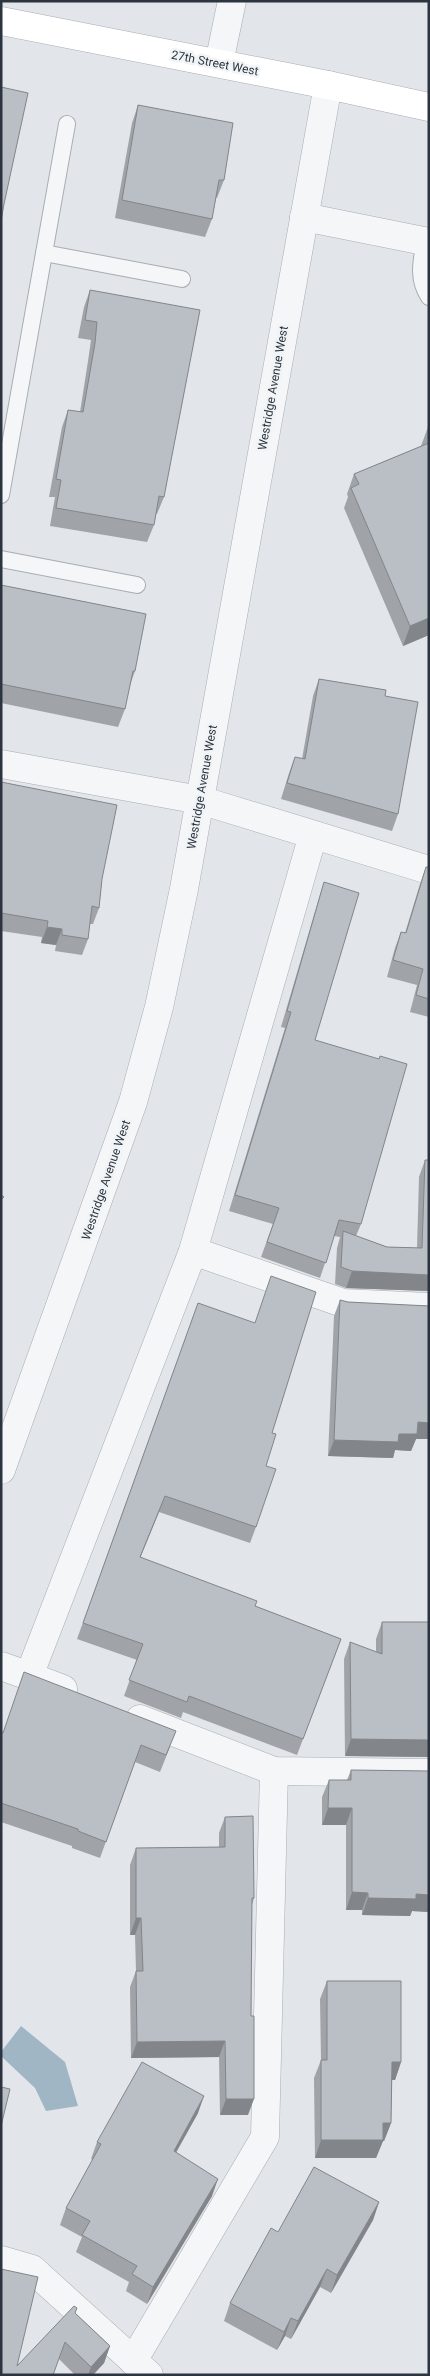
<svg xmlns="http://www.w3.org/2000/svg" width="430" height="2376" font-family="Roboto,sans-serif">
<rect width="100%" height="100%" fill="#e2e5e9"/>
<path fill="#a1b6c5" d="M21 2026 65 2062 78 2106 46 2111 35 2088 1 2056V2052Z"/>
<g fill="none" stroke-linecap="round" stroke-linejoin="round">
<g stroke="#a8adb3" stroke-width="18">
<g id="lane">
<path d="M425 241C421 262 417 279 429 297"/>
<path d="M44 253 182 279"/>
<path d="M1 495 67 124"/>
<path d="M1 559 137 585"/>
</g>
</g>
<g stroke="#a8adb3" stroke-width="29">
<g id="street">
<path d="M219 63 232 1"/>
<path d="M304 217 429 242"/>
<path d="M1 764 200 800 429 870"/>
<path d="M193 1251 343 1303 429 1307"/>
<path d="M1 1470 133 1102 159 1007 184 889 328 85"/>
<path d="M1 1666 29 1676"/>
<path d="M63 1689 29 1676 193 1251 313 835"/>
<path d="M140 1719 274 1771 429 1773"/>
<path d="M1 2260 32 2269 149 2375"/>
<path d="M133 2361 265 2137 274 1771"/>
</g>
</g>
<g stroke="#a8adb3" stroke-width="29">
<path id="secondary" d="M1 21 328 85 429 107"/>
</g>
<use href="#lane" stroke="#f4f6f7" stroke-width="16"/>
<use href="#street" stroke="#f4f6f7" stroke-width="28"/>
<use href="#secondary" stroke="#fff" stroke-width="28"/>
</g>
<g fill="#a0a4a9">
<path d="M138 105 224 180 217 198H216L212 219 205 237 115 218 132 123Z"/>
<path d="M90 290 164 497 157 514H156L154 525 147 542 50 526 55 497H49L62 427 68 410 80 412 88 361 91 340 78 338 84 307Z"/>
<path d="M429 426V635L403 646 344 508 348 497 347 494 354 474 421 446 428 427Z"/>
<path d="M1 585 135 671 130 685 125 709 118 727 1 703Z"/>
<path d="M319 679 385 696 398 814 392 831 281 799 289 773 295 757 302 759 313 696Z"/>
<path d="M1 782 102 879 99 908 93 924H90L88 939 82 955 55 951 56 945 41 943 42 937 1 931Z"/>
<path d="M426 867H429V1017L410 1012 417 985 387 977 395 948 401 932 405 933 420 884Z"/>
<path d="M324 882 315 1040 361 1224 356 1236 387 1247 417 1248 419 1177 425 1160 429 1291 346 1288 335 1284 337 1248 340 1237 334 1236 320 1278 261 1257 273 1224 229 1211 285 1028 281 1027 319 898Z"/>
<path d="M340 1300 348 1302 429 1306V1439H416L411 1451 395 1450 393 1458 328 1456 334 1316Z"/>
<path d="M198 1303 272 1433 256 1527 250 1543 159 1512 140 1557 255 1606 341 1639 297 1755 183 1712 181 1718 124 1696 137 1660 77 1639Z"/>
<path d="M382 1622H429V1757L345 1756 344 1659 350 1642 376 1652V1639Z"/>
<path d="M1 1732 3 1733 170 1747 160 1772 135 1762 100 1858 72 1848V1846L1 1822Z"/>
<path d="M351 1770 429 1771V1912L412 1911 410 1916 362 1915V1910H346V1825H322V1797L329 1780H347Z"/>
<path d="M225 1817 254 1898 252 1905 248 2115H220L219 2057 131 2058 130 1987 136 1971 135 1935H130V1865L136 1848 219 1847V1833Z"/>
<path d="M327 1981 401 2062 395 2080H392L391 2123 384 2141H383L376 2158H315L314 2078 321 2060 320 1999Z"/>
<path d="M198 2113 176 2153 212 2196 147 2304 126 2291 129 2282 76 2252 82 2237 60 2225 66 2208 93 2160 91 2159 97 2142Z"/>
<path d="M379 2202 373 2220 331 2293 320 2287 291 2339 285 2336 277 2350 224 2321 230 2303 278 2232Z"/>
<path d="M75 2313 110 2346 104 2363 93 2375H75L59 2359 17 2366Z"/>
</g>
<g fill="#82868a">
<path d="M429 618V635L403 646 410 626Z"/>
<path d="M47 927 62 929 56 945 41 943Z"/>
<path d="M352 1271 429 1275V1291L346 1288Z"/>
<path d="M418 1422 429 1423V1439H416L411 1451 395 1450 393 1458 328 1456 334 1440 399 1434Z"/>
<path d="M165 1496 159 1512 134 1573 140 1557Z"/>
<path d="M351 1739 429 1740V1757L345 1756Z"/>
<path d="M328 1808H352L346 1825H322Z"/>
<path d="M352 1892 368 1893 362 1910H346Z"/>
<path d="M416 1894 429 1895V1912L412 1911 410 1916 362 1915 368 1898Z"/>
<path d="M136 1918H141L135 1935H130Z"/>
<path d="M225 2041 219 2057 131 2058 137 2042Z"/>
<path d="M392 2062H401L395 2080H386Z"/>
<path d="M204 2096 198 2113 167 2168 174 2151Z"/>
<path d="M226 2099H254L248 2115H220Z"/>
<path d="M383 2123H391L384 2141H383L376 2158H315L321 2140Z"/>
<path d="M218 2179 212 2196 147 2304 153 2287Z"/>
<path d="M379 2202 373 2220 331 2293 337 2275Z"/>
<path d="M327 2269 320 2287 291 2339 298 2321Z"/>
<path d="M291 2318 285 2336 277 2350 284 2332Z"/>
<path d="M110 2346 104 2363 93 2375H88L91 2367Z"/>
</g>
<g fill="#babfc5" stroke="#82868a">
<path d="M1 87 28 93 4 204 1 221Z"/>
<path d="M138 105 233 123 224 180H219L212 219 122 200Z"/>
<path d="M90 290 200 310 164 497 159 496 154 525 56 508 61 480 56 479 68 410 83 412 95 343 97 322 85 320Z"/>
<path d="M429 443V618L410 626 351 488 359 484 354 474Z"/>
<path d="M1 585 146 614 135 671H133L125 709 1 684Z"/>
<path d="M319 679 386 690 385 696 418 702 398 814 287 783 295 757 305 759Z"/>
<path d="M1 782 117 805 102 879 99 908 92 906 88 939 62 935V929L47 927 48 921 1 913Z"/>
<path d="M426 867H429V999L416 995 423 969 393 960 401 932 406 933Z"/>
<path d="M324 882 359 893 315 1040 379 1059 380 1056 407 1064 361 1224 339 1220 326 1263 267 1242 279 1208 235 1195 291 1012 287 1011Z"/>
<path d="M425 1160H429V1275L352 1271 341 1267 343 1231 387 1247 422 1248Z"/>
<path d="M1 1195 4 1197 1 1200Z"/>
<path d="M271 1276 316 1292 272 1433 276 1434 266 1466 276 1469 256 1527 165 1496 140 1557 257 1601 255 1606 341 1639 303 1739 189 1696 187 1702 129 1680 143 1644 83 1623 198 1303 255 1323Z"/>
<path d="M340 1300 348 1302 429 1306V1423L418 1422 417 1434H399L398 1442 334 1440Z"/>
<path d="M382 1622H429V1740L351 1739 350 1642 382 1654Z"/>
<path d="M24 1672 176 1731 166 1755 141 1745 106 1842 78 1831V1829L1 1803V1732L3 1733Z"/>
<path d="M351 1770 429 1771V1895L416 1894V1899L368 1898V1893L352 1892V1808H328L329 1780H351Z"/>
<path d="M253 1816 254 1898H252L251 2016H254V2099H226L225 2041 137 2042 136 1971H143L141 1918H136V1848L225 1847V1817Z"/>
<path d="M327 1981H401V2062H392L391 2123H383V2140H321V2060H327Z"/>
<path d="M142 2062 204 2096 174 2151 218 2179 153 2287 132 2274 137 2266 82 2235 90 2221 66 2208 101 2144 97 2142Z"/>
<path d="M1 2087 10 2089 1 2126Z"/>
<path d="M314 2167 379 2202 337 2275 327 2269 298 2321 291 2318 284 2332 230 2303 271 2228 278 2232Z"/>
<path d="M1 2269 38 2277 17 2366 74 2306 77 2308 75 2313 110 2346 91 2367 65 2342 53 2375H1Z"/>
</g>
<g text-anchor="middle" stroke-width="5" stroke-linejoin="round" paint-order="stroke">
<g font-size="12" fill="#2c353f" stroke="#f1f4f6">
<text transform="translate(215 63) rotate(11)" y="4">27th Street West</text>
<text transform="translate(273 388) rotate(-80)" y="4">Westridge Avenue West</text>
<text transform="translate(202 787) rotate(-80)" y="4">Westridge Avenue West</text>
<text transform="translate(106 1180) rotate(-71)" y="4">Westridge Avenue West</text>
</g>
</g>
<rect width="430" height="2376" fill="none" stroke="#2c353f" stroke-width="5"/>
</svg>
